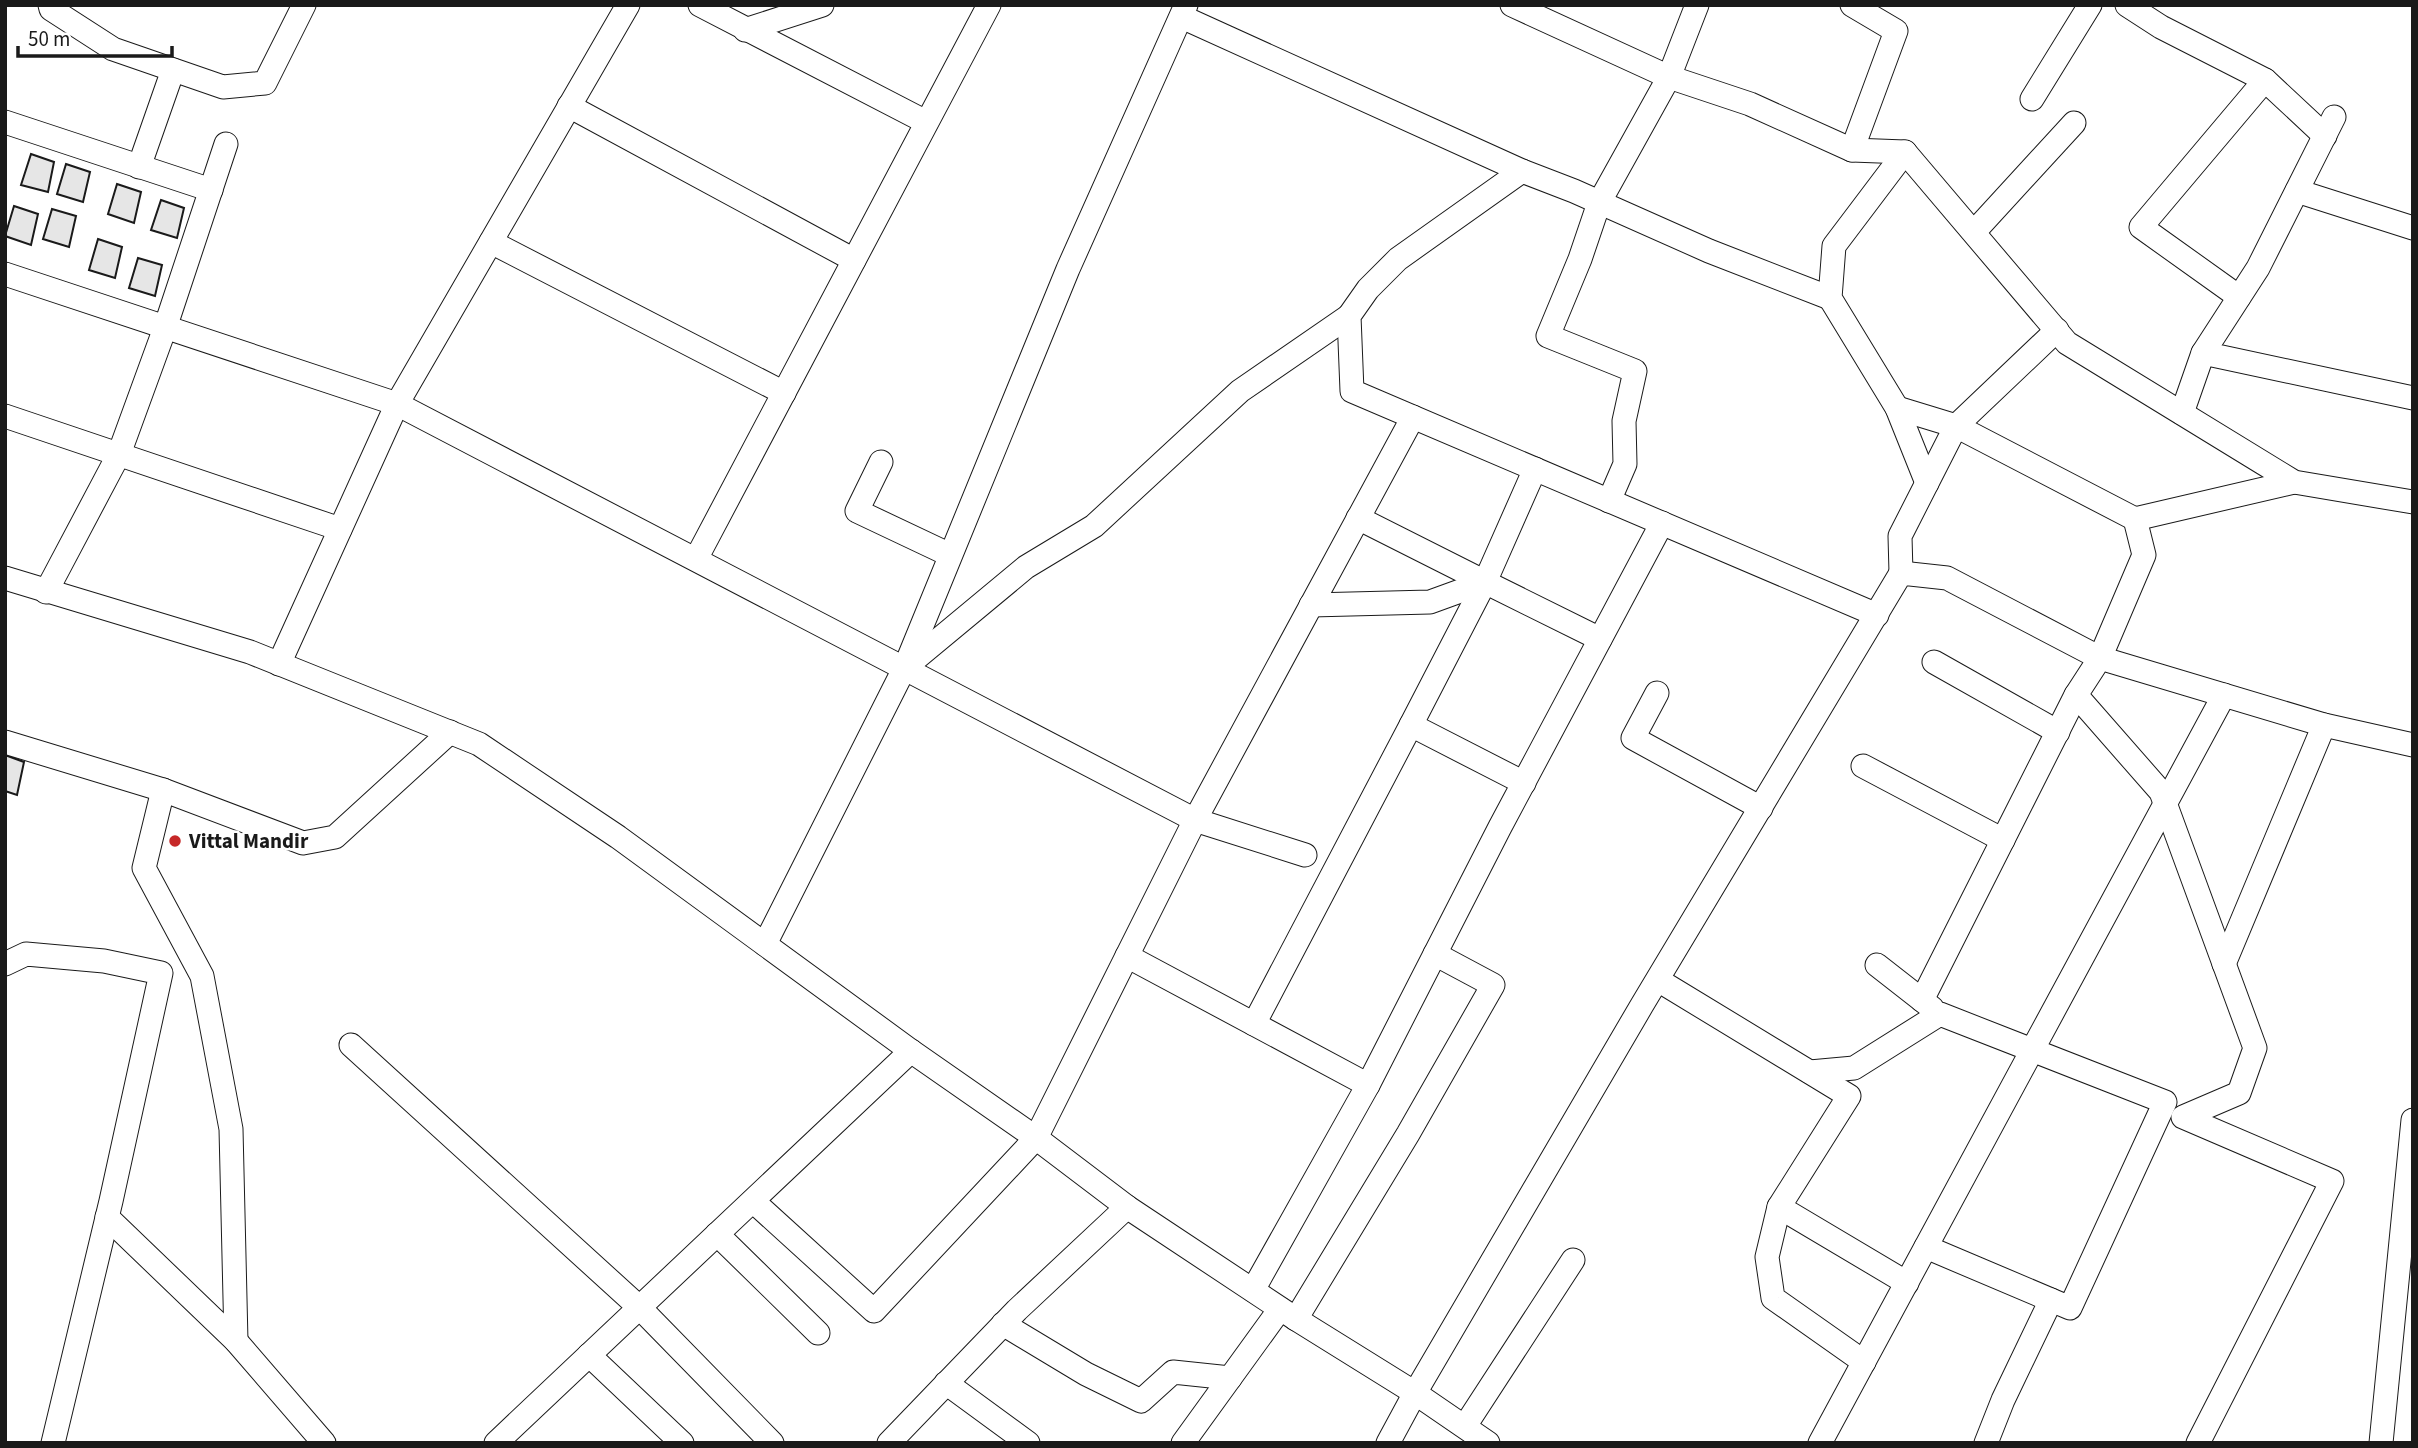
<svg xmlns="http://www.w3.org/2000/svg" width="2418" height="1448" font-family="'Source Sans 3',sans-serif">
<rect width="100%" height="100%" fill="#fff"/>
<g fill="#e6e6e6" stroke="#1a1a1a" stroke-width="2">
<path d="M31 154 54 162 48 192 21 185Z"/>
<path d="M66 164 90 172 83 202 57 194Z"/>
<path d="M117 184 141 192 134 223 108 214Z"/>
<path d="M161 200 184 208 177 238 151 230Z"/>
<path d="M14 206 38 214 31 245 5 236Z"/>
<path d="M52 209 76 216 69 247 43 239Z"/>
<path d="M98 239 122 247 115 278 89 270Z"/>
<path d="M138 258 162 265 155 296 129 288Z"/>
<path d="M5 755 24 762 17 795 5 791Z"/>
</g>
<g fill="none" stroke-linecap="round" stroke-linejoin="round">
<g stroke="#1a1a1a" stroke-width="25">
<g id="minor">
<path d="M50 5 51 9 113 49 223 87 265 83 304 5"/>
<path d="M700 5 926 122"/>
<path d="M1512 5 1669 77 1750 104 1852 150 1905 152 2067 343 2294 482 2413 502"/>
<path d="M2127 5 2161 27 2265 80 2325 136"/>
<path d="M1182 17 1522 171"/>
<path d="M745 30 822 5"/>
<path d="M2032 99 2090 5"/>
<path d="M569 106 854 260"/>
<path d="M2334 117 2258 268 2203 353 2413 398"/>
<path d="M5 122 211 190"/>
<path d="M1852 150 1896 31 1852 5"/>
<path d="M1905 152 1834 246 1830 298 1897 408 1927 483"/>
<path d="M139 167 173 70"/>
<path d="M2297 191 2413 228"/>
<path d="M1974 232 2074 123"/>
<path d="M491 242 784 393"/>
<path d="M5 274 397 404 1195 820 1305 855"/>
<path d="M2239 297 2141 227 2265 80"/>
<path d="M1830 298 1709 251 1574 191 1522 171 1398 259 1368 289 1349 316 1352 391 1877 615"/>
<path d="M1897 408 1956 426 2135 519 2294 482"/>
<path d="M2182 413 2203 353"/>
<path d="M5 416 340 529"/>
<path d="M881 462 857 511 950 555"/>
<path d="M1609 501 1625 464 1624 421 1635 371 1548 336 1580 259 1599 203 1669 77 1697 5"/>
<path d="M1358 518 1485 582"/>
<path d="M696 559 989 5"/>
<path d="M1901 573 1900 536 1956 426 2057 330"/>
<path d="M5 578 250 652 479 744 618 837 911 1051 1036 1138 1127 1207 1296 1319 1415 1393 1488 1443"/>
<path d="M46 592 119 454 165 328 226 144"/>
<path d="M1311 605 1430 602 1485 582 1600 639"/>
<path d="M1934 662 2058 732"/>
<path d="M279 664 397 404 628 5"/>
<path d="M908 665 1026 567 1094 526 1240 391 1349 316"/>
<path d="M1657 693 1633 738 1761 808"/>
<path d="M1411 725 1485 582 1535 469"/>
<path d="M5 742 163 790 303 843 335 837 450 732"/>
<path d="M1863 766 2003 840"/>
<path d="M163 790 144 868 202 976 231 1129 236 1341"/>
<path d="M765 944 905 667 1068 269 1186 5"/>
<path d="M1127 956 1368 1085"/>
<path d="M5 964 26 954 104 961 161 973 111 1201 53 1443"/>
<path d="M2224 964 2324 725"/>
<path d="M1877 965 1932 1008"/>
<path d="M1658 980 1849 1096 1779 1207 1907 1283"/>
<path d="M1922 1000 2076 695"/>
<path d="M1254 1024 1411 725 1524 783"/>
<path d="M351 1045 640 1308 772 1443"/>
<path d="M1810 1072 1854 1068 1940 1014 2165 1102 2070 1308 1926 1247"/>
<path d="M753 1201 874 1311 1036 1138 1195 820 1413 417"/>
<path d="M1779 1207 1767 1257 1773 1298 1864 1362"/>
<path d="M107 1217 236 1341 324 1443"/>
<path d="M717 1234 818 1333"/>
<path d="M1253 1290 1368 1085 1500 827 1662 523"/>
<path d="M1296 1319 1408 1134 1493 985 1435 954"/>
<path d="M1003 1324 1086 1374 1141 1401 1173 1372 1230 1378"/>
<path d="M589 1355 682 1443"/>
<path d="M946 1383 1028 1443"/>
<path d="M1465 1426 1573 1260"/>
<path d="M496 1443 911 1051"/>
<path d="M889 1443 1017 1310 1127 1207"/>
<path d="M1183 1443 1280 1309"/>
<path d="M1388 1443 1415 1393 1642 1005 1901 573 1947 578 2100 658 2144 555 2135 519"/>
<path d="M1820 1443 2224 695"/>
<path d="M1986 1443 2003 1400 2051 1300"/>
<path d="M2198 1443 2332 1181 2183 1117 2239 1093 2255 1048 2161 792 2076 695 2100 658 2324 725 2413 745"/>
<path d="M2381 1443 2413 1120"/>
</g>
</g>
<use href="#minor" stroke="#fff" stroke-width="23"/>
</g>
<circle fill="#c62828" stroke="#fff" stroke-width="2.5" cx="175" cy="841" r="7"/>
<g text-anchor="middle" stroke-width="5" stroke-linejoin="round" paint-order="stroke">
<g font-size="21" font-weight="bold" fill="#1a1a1a" stroke="#fff" text-anchor="start">
<text x="189" y="848">Vittal Mandir</text>
</g>
</g>
<rect width="2418" height="1448" fill="none" stroke="#1a1a1a" stroke-width="14"/>
<path d="M18 46v10h154v-10" fill="none" stroke="#1a1a1a" stroke-width="3.5"/>
<text x="28" y="46" font-size="21" fill="#1a1a1a" stroke="#ffffff" stroke-width="5" paint-order="stroke">50 m</text>
</svg>
